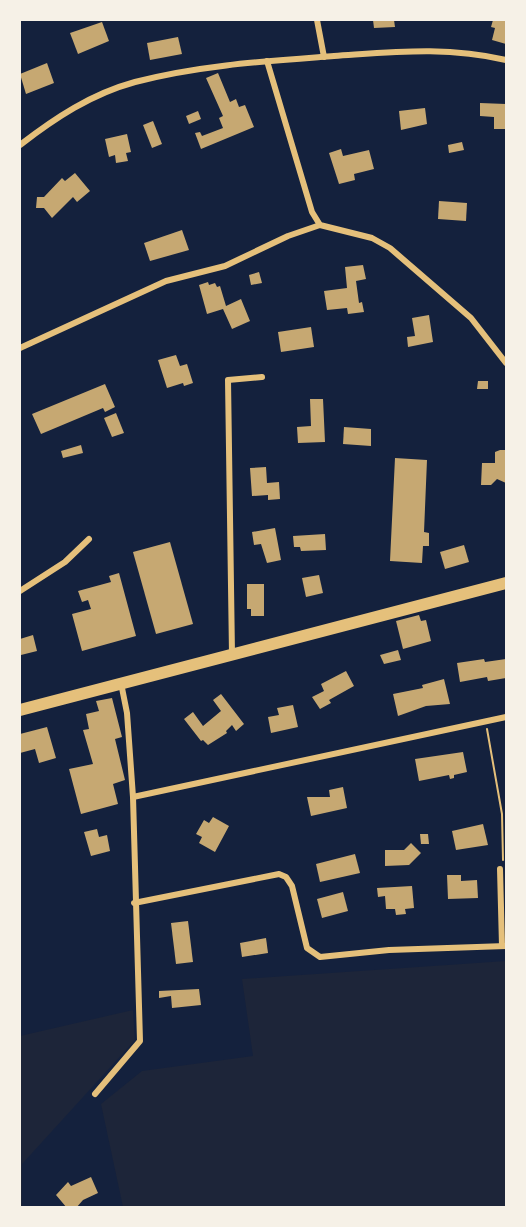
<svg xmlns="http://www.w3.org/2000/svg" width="526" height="1227" font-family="Montserrat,sans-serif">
<rect width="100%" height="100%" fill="#14213d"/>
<g fill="#1d2539">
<path d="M506 961V1207H123L101 1104 142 1071 253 1056 242 979Z"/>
<path d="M133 1010 135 1040 22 1164V1207H20V1036Z"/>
</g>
<g fill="#c6a872">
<path d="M373 20H394L395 27 374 28Z"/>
<path d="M493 20H506V44L492 40 495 28 491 27Z"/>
<path d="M102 22 109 41 78 54 70 33Z"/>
<path d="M178 37 182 54 150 60 147 43Z"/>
<path d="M47 63 54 83 26 94 20 74Z"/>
<path d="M218 73 230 102 236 99 239 107 245 105 254 127 201 149 195 133 200 132 202 136 223 128 219 118 223 116 206 78Z"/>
<path d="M480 103 506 104V129H494V117L480 116Z"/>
<path d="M425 108 427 124 401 130 399 111Z"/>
<path d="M198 111 201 119 189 124 186 116Z"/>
<path d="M153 121 162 144 152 148 143 125Z"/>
<path d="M127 134 131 152 126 153 128 161 116 163 115 155 109 157 105 139Z"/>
<path d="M462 142 464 150 449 153 448 145Z"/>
<path d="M341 149 343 156 369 150 374 169 354 174 355 180 339 184 329 153Z"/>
<path d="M75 173 90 191 77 202 73 197 52 218 44 208H36L37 197H44L62 178 65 181Z"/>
<path d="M439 201 467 203 466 221 438 219Z"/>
<path d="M182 230 189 250 150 261 144 243Z"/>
<path d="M363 265 366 279 356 281 359 303 362 302 364 312 348 314 347 308 327 310 324 291 347 288 345 267Z"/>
<path d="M259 272 262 283 251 285 249 275Z"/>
<path d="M208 282 209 285 215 283 217 287 220 286 226 306 241 299 250 321 232 329 223 309 207 314 199 285Z"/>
<path d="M429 315 433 342 408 347 407 337 415 336 412 318Z"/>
<path d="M311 327 314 347 281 352 278 332Z"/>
<path d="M176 355 180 366 187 364 193 383 184 386 183 383 167 388 158 360Z"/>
<path d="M478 381H488V389H477Z"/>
<path d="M105 384 115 407 105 412 103 408 41 434 32 414Z"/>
<path d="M310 399H323L325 442 298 443 297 427 311 426Z"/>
<path d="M116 413 124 433 112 437 104 418Z"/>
<path d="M344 427 371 429V446L343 444Z"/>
<path d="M81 445 83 453 63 458 61 451Z"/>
<path d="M500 450H506V483L497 479 491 485H481L482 463H495V452Z"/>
<path d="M395 458 427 460 424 532 429 533V546H423L422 563 390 561Z"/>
<path d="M266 467 267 483 279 482 280 499 268 500V495L252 496 250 468Z"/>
<path d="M275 528 281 560 267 563 261 544 254 545 252 532Z"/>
<path d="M325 534 326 550 301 551 300 547H294L293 536Z"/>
<path d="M170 542 193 624 156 634 133 552Z"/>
<path d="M464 545 469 562 445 569 440 552Z"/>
<path d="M119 573 136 636 82 651 72 614 91 609 88 600 82 602 78 591 111 582 109 576Z"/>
<path d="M319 575 323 593 306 597 302 578Z"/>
<path d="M247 584H264V616H251V609H247Z"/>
<path d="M419 615 421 621 426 620 431 641 403 649 396 621Z"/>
<path d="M33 635 37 651 21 655 20 639Z"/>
<path d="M398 650 401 660 384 664 380 655Z"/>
<path d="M484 659 485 662 506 659V678L488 681 487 677 460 682 457 663Z"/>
<path d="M346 671 354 686 329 700 331 703 320 709 312 697 324 691 321 684Z"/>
<path d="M444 679 450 704 426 706 398 716 393 694 423 688 422 685Z"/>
<path d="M221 694 244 724 236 731 232 725 226 731 227 733 208 745 203 740 201 741 184 719 193 712 203 726 221 711 213 700Z"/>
<path d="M112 698 122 737 115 739 125 780 113 784 118 804 81 814 69 769 93 764 83 730 89 729 86 714 99 711 96 701Z"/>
<path d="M293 705 298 727 271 733 268 717 279 715 277 708Z"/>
<path d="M47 727 56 758 39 763 35 749 20 753V734Z"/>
<path d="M463 752 467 772 454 775V778L450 779 449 775 419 781 415 759Z"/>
<path d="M343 787 347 808 311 816 307 797H330L329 790Z"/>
<path d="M213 817 229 826 215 852 199 843 202 837 196 834 204 820 209 823Z"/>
<path d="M483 824 488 845 456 850 452 831Z"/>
<path d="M97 829 99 837 107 835 110 851 91 856 84 832Z"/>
<path d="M420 834H428L429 844H421Z"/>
<path d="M411 843 421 853 409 865 385 866V850H404Z"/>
<path d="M355 854 360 873 320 882 316 864Z"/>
<path d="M447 875H461V881L477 880 478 898 448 899Z"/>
<path d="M412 886 414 908 405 909 406 914 396 915 395 909H386L385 896 378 897 377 888Z"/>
<path d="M343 892 348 911 322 918 317 899Z"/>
<path d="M188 921 193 962 176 964 171 923Z"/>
<path d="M266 938 268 953 242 957 240 943Z"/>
<path d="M199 989 201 1005 172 1008 171 996 159 998V991Z"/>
<path d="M91 1177 98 1193 83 1200 76 1208H67L56 1195 68 1182 71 1186Z"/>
</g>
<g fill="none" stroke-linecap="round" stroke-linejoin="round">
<path stroke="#e5c07b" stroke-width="2" d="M487 729 502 814 503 860"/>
<g stroke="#e5c07b" stroke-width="6">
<path d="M317 20 324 57"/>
<path d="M267 61 312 212 320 225 372 238 390 248 471 318 506 363"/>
<path d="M20 145C55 118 91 94 135 82 200 65 268 61 334 56 395 52 446 46 506 60"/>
<path d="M20 348 166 281 225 266 288 236 320 225"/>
<path d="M20 591 65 562 89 539"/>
<path d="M232 654 228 380 262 377"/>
<path d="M133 797 506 717"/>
<path d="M500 869 502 946"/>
<path d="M134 903 279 874 286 877 292 886 307 948 320 957 389 950 506 946"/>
<path d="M95 1094 140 1041 133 797 127 713 121 683"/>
</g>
<path stroke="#e5c07b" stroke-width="12" d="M20 710 506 583"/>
</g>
<rect width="526" height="1227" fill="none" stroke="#f6f1e7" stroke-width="42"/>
</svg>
